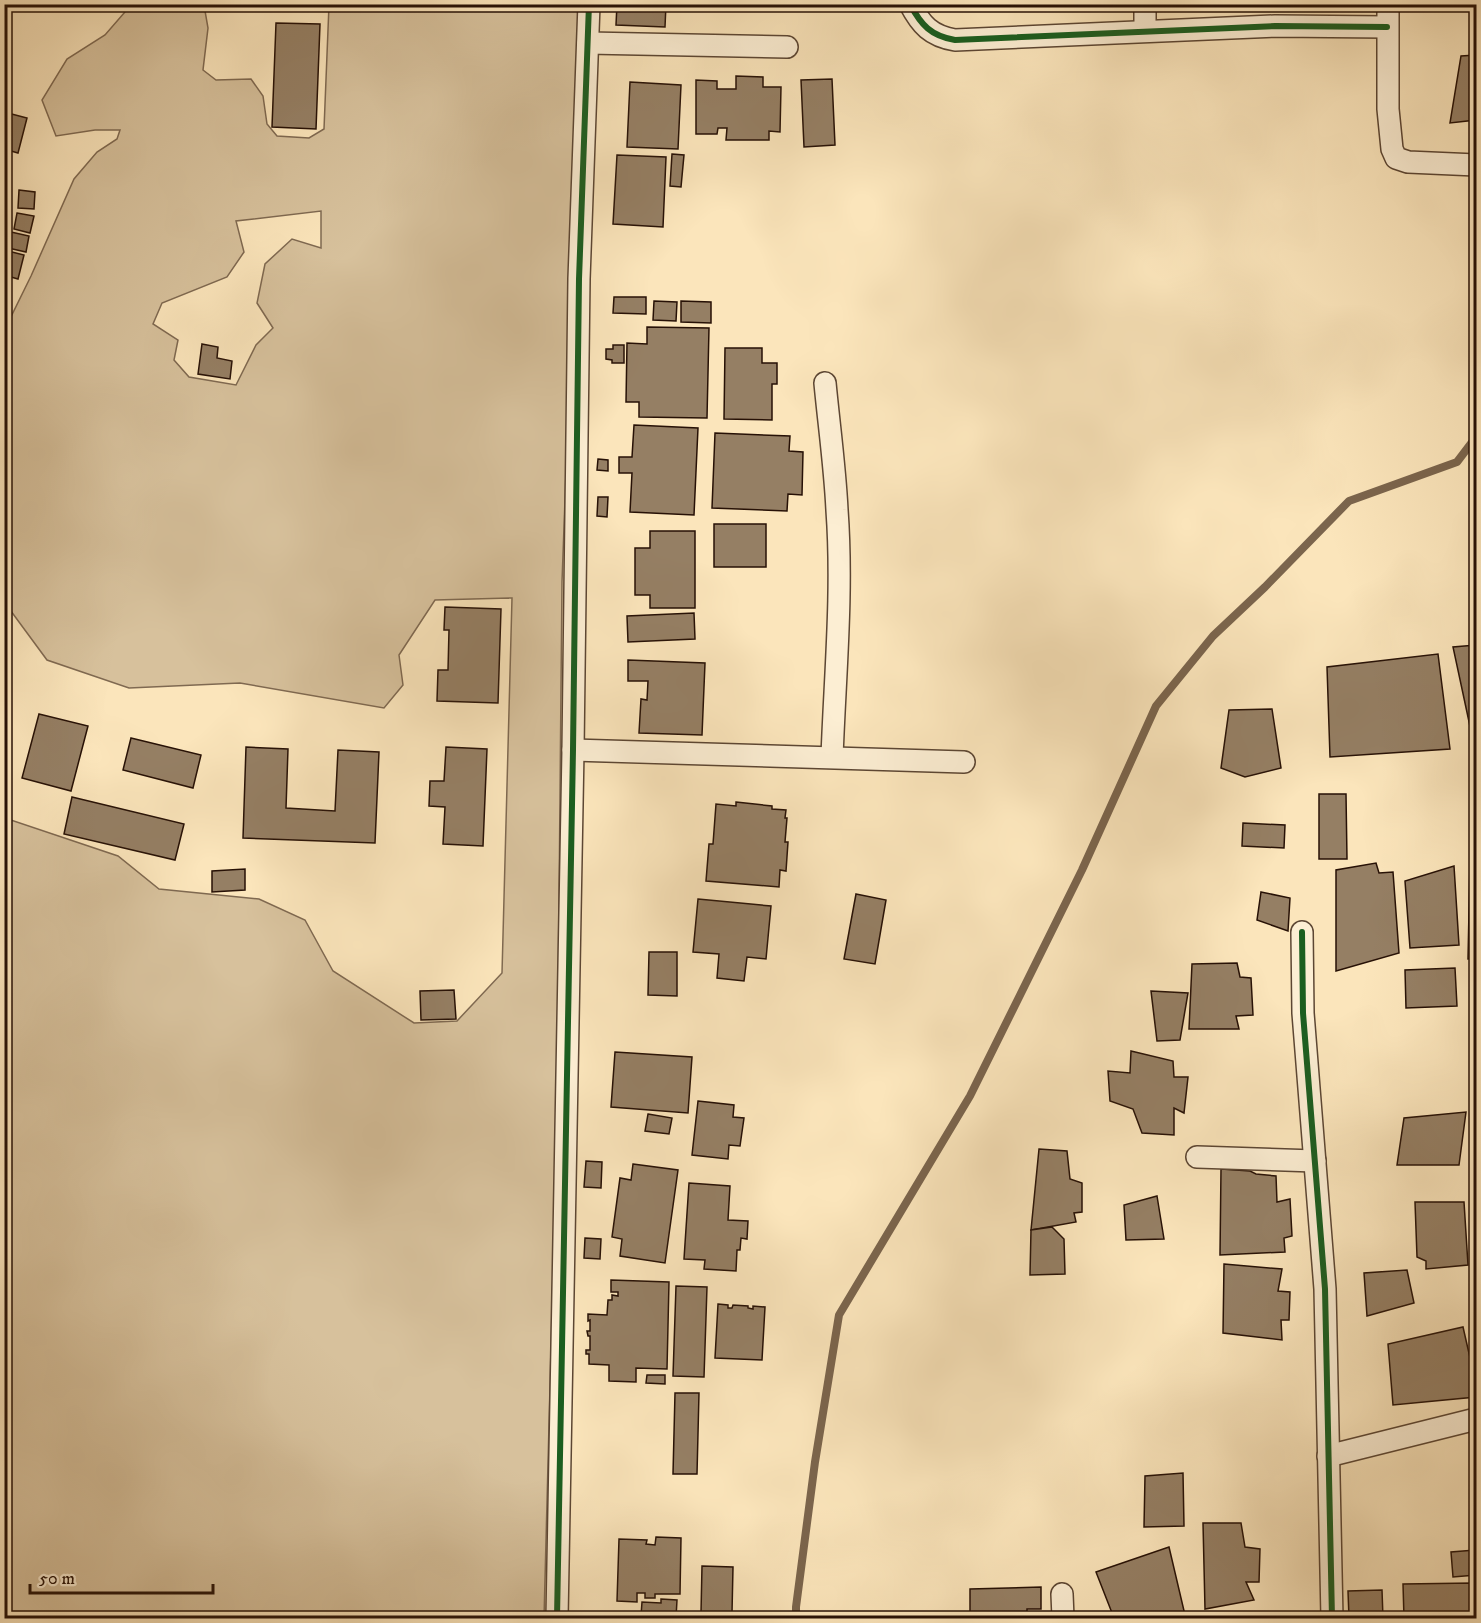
<svg xmlns="http://www.w3.org/2000/svg" width="1481" height="1623" font-family="'IM FELL DW Pica',serif">
<rect width="100%" height="100%" fill="#fbe5bb"/>
<filter id="stains"><feTurbulence type="fractalNoise" baseFrequency=".00333" numOctaves="4"/><feColorMatrix values="0 0 0 0 .2 0 0 0 0 .09 0 0 0 0 .02 0 0 0 .5 -.17"/></filter>
<radialGradient id="worn" r=".72"><stop offset=".6" stop-color="#630" stop-opacity="0"/><stop offset="1" stop-color="#630" stop-opacity=".3"/></radialGradient>
<path fill="#d7c19c" stroke="#7f6951" stroke-width="1.5" fill-rule="evenodd" d="M131 5H204L208 28 203 70 216 80 251 79 263 96 267 124 277 136 309 138 324 129 329 5H583L562 582 557 1116 544 1618H5V818L118 856 159 889 259 899 305 920 333 971 414 1023 457 1021 502 973 512 598 435 600 399 655 403 685 384 708 240 683 129 688 47 660 5 603V329L31 276 74 179 97 152 117 139 120 130H95L56 136 42 100 67 59 105 35ZM321 211V248L292 239 265 264 257 303 273 328 256 345 236 385 189 377 174 360 178 340 153 324 162 303 227 277 244 252 236 221Z"/>
<g fill="none" stroke-linecap="round" stroke-linejoin="round">
<path stroke="#7b654d" stroke-width="8" d="M796 1618V1607L815 1462 839 1315 970 1096 1082 870 1156 706 1213 636 1265 587 1349 501 1457 462 1476 437"/>
</g>
<g fill="#957f64" stroke="#271106" stroke-width="1.5">
<path d="M278 4H322V8L278 6Z"/>
<path d="M617 4H666L665 27 616 25Z"/>
<path d="M276 23 320 24 316 129 272 127Z"/>
<path d="M1476 55V120L1450 123 1461 56Z"/>
<path d="M736 76 763 77V87H781L780 132 769 131V140H726L727 128H718L717 134H696V80L717 81V89H736Z"/>
<path d="M832 79 835 145 804 147 801 80Z"/>
<path d="M630 82 681 85 678 149 627 147Z"/>
<path d="M4 112 27 118 18 153 4 149Z"/>
<path d="M672 154 684 155 681 187 670 186Z"/>
<path d="M617 155 666 157 663 227 613 224Z"/>
<path d="M4 186 9 187 6 229H4Z"/>
<path d="M19 190 35 192 34 209 18 208Z"/>
<path d="M17 213 34 216 30 233 14 229Z"/>
<path d="M11 232 29 236 26 252 8 248Z"/>
<path d="M4 250 24 255 18 279 4 275Z"/>
<path d="M614 297H646V314L613 313Z"/>
<path d="M654 301 677 302 676 321 653 320Z"/>
<path d="M681 301 711 302V323L681 322Z"/>
<path d="M647 327 709 328 707 418 639 417V402H626L627 343 647 344Z"/>
<path d="M202 344 218 347 217 358 232 361 230 379 198 374Z"/>
<path d="M613 345H624V363H612V360L606 359V349H613Z"/>
<path d="M725 348H762V363H777V384H772V420L724 419Z"/>
<path d="M634 425 698 428 694 515 630 512 632 473H619V457H632Z"/>
<path d="M715 433 790 436 789 451 803 452 802 495 788 494 787 511 712 508Z"/>
<path d="M598 459 608 460V471L597 470Z"/>
<path d="M598 497H608L607 517 597 516Z"/>
<rect x="714" y="524" width="52" height="43"/>
<path d="M650 531H695V608H650V595H635V548H650Z"/>
<path d="M445 607 501 609 498 703 437 701 438 670H448L449 630H444Z"/>
<path d="M694 613 695 639 628 642 627 616Z"/>
<path d="M1476 645V730L1471 731 1453 647Z"/>
<path d="M1438 654 1450 749 1330 757 1327 667Z"/>
<path d="M628 660 705 663 702 735 639 733 641 699 647 700 648 681H628Z"/>
<path d="M1272 709 1281 768 1245 777 1221 768 1229 710Z"/>
<path d="M39 714 88 726 71 791 22 778Z"/>
<path d="M131 738 201 755 193 788 123 770Z"/>
<path d="M246 747 288 749 286 808 335 811 338 750 379 752 375 843 243 838Z"/>
<path d="M446 747 487 749 483 846 443 844 445 807 429 806 430 781H444Z"/>
<path d="M1319 794H1346L1347 859H1319Z"/>
<path d="M72 797 184 824 175 860 64 834Z"/>
<path d="M736 802 772 806V809L786 810 785 818H787L785 842H788L786 871 780 870 779 887 706 881 709 844H713L716 804 736 806Z"/>
<path d="M1243 823 1285 825 1284 848 1242 846Z"/>
<path d="M1470 862H1476V958L1468 959Z"/>
<path d="M1376 863 1379 873 1393 872 1399 953 1336 971V870Z"/>
<path d="M1454 866 1459 945 1410 948 1405 881Z"/>
<path d="M245 869V890L212 892V871Z"/>
<path d="M1261 892 1290 898 1288 931 1257 920Z"/>
<path d="M856 894 886 900 875 964 844 959Z"/>
<path d="M698 899 771 906 766 959 747 957 744 981 717 978 719 954 693 952Z"/>
<path d="M649 952H677V996L648 995Z"/>
<path d="M1237 963 1240 977 1251 978 1253 1015 1236 1016 1239 1029H1189L1192 964Z"/>
<path d="M1455 968 1457 1006 1406 1008 1405 970Z"/>
<path d="M454 990 456 1019 421 1020 420 991Z"/>
<path d="M1151 991 1188 993 1180 1040 1157 1041Z"/>
<path d="M1131 1051 1173 1061 1174 1077H1188L1184 1113 1174 1108V1135L1142 1133 1133 1109 1110 1101 1108 1071 1130 1073Z"/>
<path d="M615 1052 692 1057 688 1113 611 1107Z"/>
<path d="M698 1101 734 1105 733 1117 744 1118 740 1146 729 1145 728 1159 692 1155Z"/>
<path d="M1466 1112 1459 1165H1397L1404 1118Z"/>
<path d="M648 1114 672 1118 669 1134 645 1131Z"/>
<path d="M1039 1149 1067 1151 1070 1179 1082 1183V1212L1074 1213 1076 1222 1031 1230Z"/>
<path d="M586 1161 602 1162 601 1188 584 1187Z"/>
<path d="M633 1164 678 1170 665 1263 620 1256 622 1239 612 1237 620 1178 631 1180Z"/>
<path d="M1221 1169 1250 1171 1256 1174 1276 1176 1277 1202 1290 1199 1292 1236 1284 1238 1285 1252 1220 1255Z"/>
<path d="M689 1183 730 1186 728 1220 748 1221 747 1239 741 1238 740 1250H737L736 1271 704 1269 705 1260 684 1259Z"/>
<path d="M1157 1196 1164 1239 1126 1240 1124 1205Z"/>
<path d="M1415 1202H1464L1468 1265 1426 1269V1261L1417 1257Z"/>
<path d="M1052 1227 1064 1239 1065 1274 1030 1275 1031 1230Z"/>
<path d="M585 1238 601 1239 600 1259 584 1258Z"/>
<path d="M1224 1264 1282 1269 1278 1291 1290 1292 1289 1320H1281L1282 1340 1223 1333Z"/>
<path d="M1407 1270 1414 1303 1367 1316 1364 1273Z"/>
<path d="M611 1280 669 1282 667 1369 636 1368V1382L609 1381V1365L589 1364V1354H586V1350H590V1336H588L587 1331H590V1320L588 1321V1314L607 1315 608 1300H612V1295L618 1296V1292H611Z"/>
<path d="M676 1286 707 1287 704 1377 673 1376Z"/>
<path d="M718 1304 728 1305V1308H732L733 1305 748 1306V1308L753 1309V1306L765 1307 762 1360 715 1358Z"/>
<path d="M1463 1327 1476 1384V1397L1393 1405 1388 1344Z"/>
<path d="M647 1375H665V1384L646 1383Z"/>
<path d="M675 1393H699L697 1474H673Z"/>
<path d="M1183 1473 1184 1526 1144 1527 1145 1476Z"/>
<path d="M1203 1523H1241L1245 1547 1260 1549 1259 1582H1246L1254 1600 1205 1609Z"/>
<path d="M656 1537 681 1538 680 1594H655V1598H645V1593H637V1602L617 1601 619 1539 647 1540 646 1544 655 1545Z"/>
<path d="M1169 1547 1185 1615 1174 1618H1114L1096 1572Z"/>
<path d="M1475 1550 1476 1575 1453 1577 1451 1552Z"/>
<path d="M702 1566 733 1567 732 1613H701Z"/>
<path d="M1473 1583V1618H1404L1403 1584Z"/>
<path d="M1041 1587V1609H1027V1618H970V1589Z"/>
<path d="M1382 1590 1383 1618H1349L1348 1591Z"/>
<path d="M661 1599 677 1600 676 1618 641 1616 642 1602 661 1603Z"/>
</g>
<g fill="none" stroke-linecap="round" stroke-linejoin="round">
<g stroke="#5c4633" stroke-width="24">
<g id="minor">
<path d="M910 4C921 25 931 36 955 40L1275 26 1387 27"/>
<path d="M1388 4V109L1392 149 1396 158 1408 162 1476 165"/>
<path d="M1145 31V4"/>
<path d="M588 43 787 47"/>
<path d="M825 383C829 425 835 468 837 510 843 592 835 675 832 757"/>
<path d="M573 750 964 762"/>
<path d="M1302 932 1303 1013 1325 1289 1332 1618"/>
<path d="M1197 1157 1315 1161"/>
<path d="M1328 1456 1476 1419"/>
<path d="M1062 1594 1063 1618"/>
<path d="M557 1618 573 750 579 279 589 4"/>
</g>
</g>
<use href="#minor" stroke="#fceed3" stroke-width="21"/>
<g stroke="#fceed3" stroke-width="10">
<g id="cycleway">
<path d="M910 4C921 25 931 36 955 40L1275 26 1387 27"/>
<path d="M1302 932 1303 1013 1325 1289 1332 1618"/>
<path d="M557 1618 573 750 579 279 589 4"/>
</g>
</g>
<use href="#cycleway" stroke="#1b5e20" stroke-width="6"/>
</g>
<rect width="1481" height="1623" fill="none" stroke="#fbe5bb" stroke-width="24"/>
<rect x="6" y="6" width="1469" height="1611" fill="none" stroke="#271106" stroke-width="3"/>
<rect x="12" y="12" width="1457" height="1599" fill="none" stroke="#271106" stroke-width="1.5"/>
<path d="M30 1584v9h183v-9" fill="none" stroke="#271106" stroke-width="3"/>
<text x="39" y="1584" font-size="18" fill="#271106" stroke="#fceed3" stroke-width="4.5" paint-order="stroke">50 m</text>
<rect width="100%" height="100%" filter="url(#stains)"/>
<rect width="100%" height="100%" fill="url(#worn)"/>
</svg>
